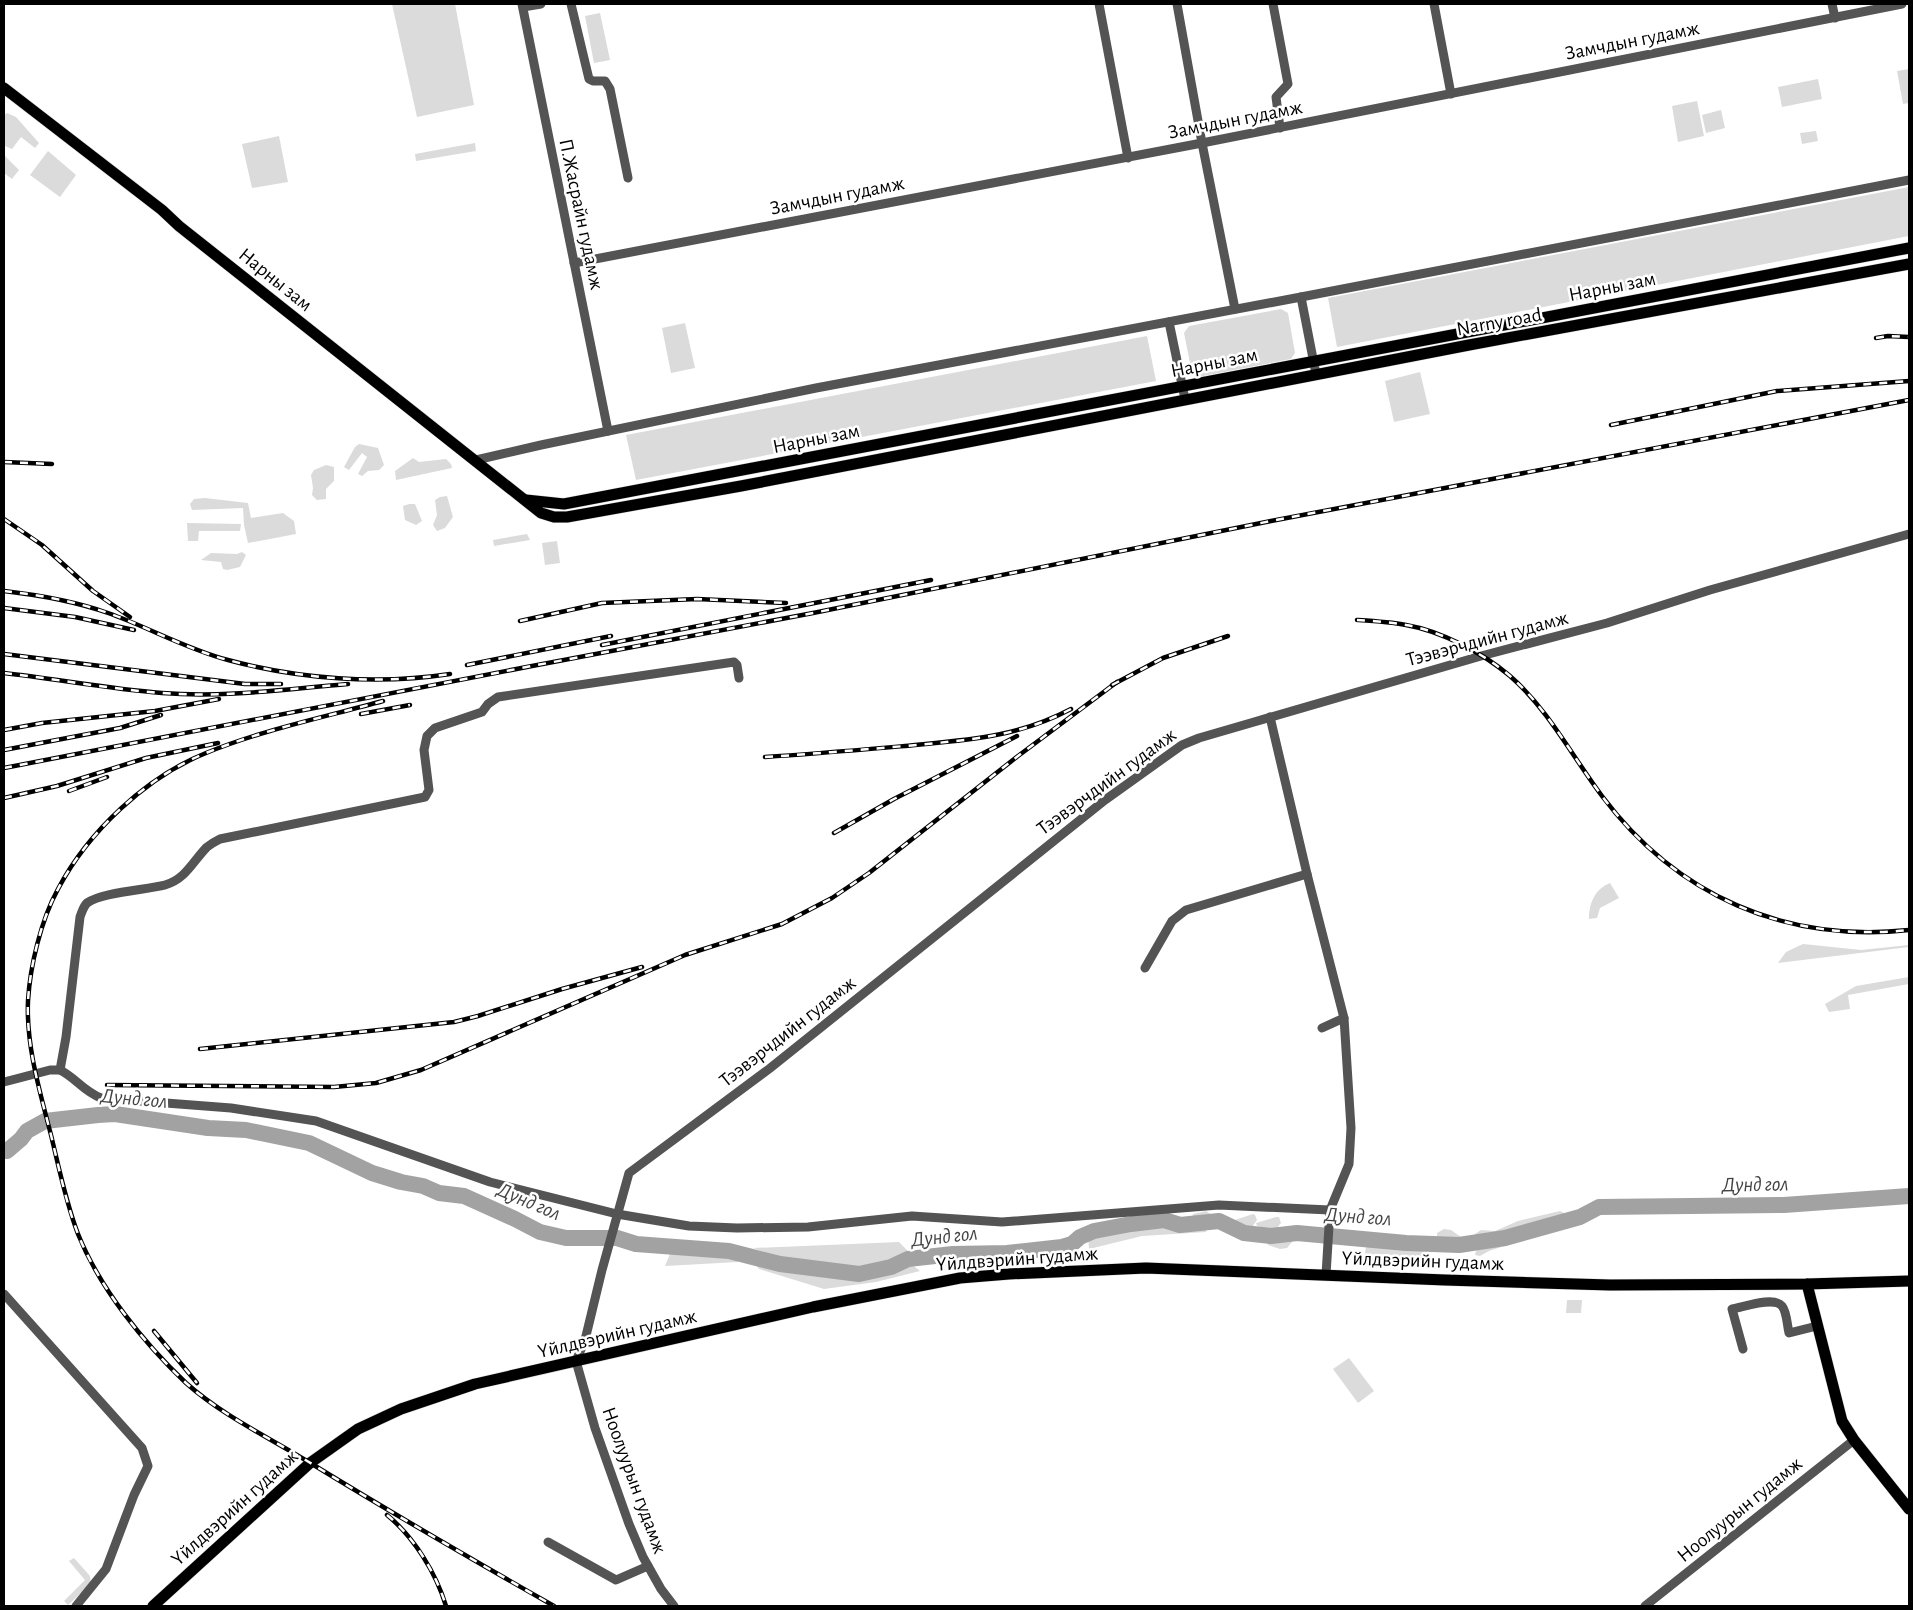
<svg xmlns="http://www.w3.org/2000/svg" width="1913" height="1610" font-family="'Alegreya Sans',sans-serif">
<rect width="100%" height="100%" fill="#fff"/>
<g fill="#dbdbdb">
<path d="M392 4H455L474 105 417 117Z"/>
<path d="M600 13 610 60 594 63 585 16Z"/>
<path d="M1909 69V103L1903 104 1897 71Z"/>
<path d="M1818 79 1822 99 1782 107 1778 87Z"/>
<path d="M1697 101 1704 136 1678 142 1672 106Z"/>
<path d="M1721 110 1725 128 1706 133 1702 115Z"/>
<path d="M7 113 16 117 39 143 35 148 21 137 12 149 5 146 4 115Z"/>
<path d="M1816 131 1818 141 1802 144 1800 133Z"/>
<path d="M279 136 288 182 252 188 242 144Z"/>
<path d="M475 143 476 151 416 161 415 154Z"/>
<path d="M48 151 76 175 60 197 30 175Z"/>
<path d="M4 155 19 170 12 179 4 173Z"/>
<path d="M1909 187V236L1337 347 1328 298Z"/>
<path d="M1281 309 1288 313 1295 353 1291 359 1198 377 1192 373 1184 333 1189 326Z"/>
<path d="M685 323 695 368 671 373 662 328Z"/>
<path d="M1147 336 1156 381 636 480 626 435Z"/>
<path d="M1420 372 1430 414 1394 422 1385 381Z"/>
<path d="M359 444 378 448 384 465 379 470 368 471 362 476 358 474 367 457 362 453 349 470 344 467 355 447Z"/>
<path d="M413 458 419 462 446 459 451 464 452 468 396 480 395 471Z"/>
<path d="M326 465 334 467V481L326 489V499L317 500 312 495 313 488 311 475 314 470Z"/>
<path d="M447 496 453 517 445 528 437 531 433 525 437 515 435 500 440 497Z"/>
<path d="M205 498 248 503 251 518 283 513 294 521 296 534 248 543 244 525 243 508 192 510 190 504 194 499Z"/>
<path d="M409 504H415L422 521 416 525 405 520 403 506Z"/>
<path d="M187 523 241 524 240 531H199L198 541H188Z"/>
<path d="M527 534 530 540 494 546 493 540Z"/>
<path d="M557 541 560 563 545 565 542 543Z"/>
<path d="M242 552 246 555 240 567 227 570 223 569 221 562 201 560 211 553 237 554Z"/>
<path d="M1610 883 1619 898 1600 908 1597 918 1589 919C1589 903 1595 889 1610 883Z"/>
<path d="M1803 944 1861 950 1909 945V947L1778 963 1786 952Z"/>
<path d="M1909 977V984L1848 995 1850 1009 1829 1012 1825 1004 1856 986Z"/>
<path d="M1206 1211 1212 1215 1209 1220 1195 1222 1191 1220 1193 1214Z"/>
<path d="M1560 1211 1566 1214 1565 1218 1518 1232 1473 1240 1475 1234 1481 1230 1495 1231 1518 1221Z"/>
<path d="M1253 1214 1255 1215 1257 1220 1252 1227H1245L1233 1223 1232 1221Z"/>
<path d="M1276 1217H1279L1281 1223 1276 1229 1269 1230 1257 1226 1256 1223Z"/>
<path d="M1155 1225 1207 1227 1206 1232 1142 1236 1089 1249 1088 1236Z"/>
<path d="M1558 1226 1543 1233 1489 1251 1480 1256 1475 1255 1476 1251 1501 1241Z"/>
<path d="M1444 1229 1451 1230 1461 1237V1240H1440L1437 1239V1233Z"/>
<path d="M1288 1236 1290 1237 1292 1242 1287 1248 1280 1249 1268 1245 1267 1242Z"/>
<path d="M899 1242 911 1254C899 1258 887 1265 874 1267 840 1273 785 1260 753 1248Z"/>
<path d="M1410 1244 1424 1246 1428 1256 1364 1258 1366 1247Z"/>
<path d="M706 1252 739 1256 738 1262 665 1266 670 1254Z"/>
<path d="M754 1262C784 1269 851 1281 881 1273 891 1271 901 1266 910 1263L920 1271 876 1282 824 1289 759 1269Z"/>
<path d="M1567 1300H1582L1581 1313H1566Z"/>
<path d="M1349 1358 1374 1391 1358 1403 1333 1369Z"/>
<path d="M74 1558 90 1576 91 1584 68 1605 64 1601 85 1580 69 1561Z"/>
</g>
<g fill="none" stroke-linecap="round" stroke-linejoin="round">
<path stroke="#a2a2a2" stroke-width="16" d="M4 1151H7L21 1139 27 1131 45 1121 98 1115 115 1114 208 1128 246 1130 309 1143 372 1173 401 1182 423 1186 439 1193 464 1196 515 1219 540 1232 566 1238H617L636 1244 729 1251 780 1264 859 1274 891 1267 908 1259 953 1254 1007 1253 1062 1247 1072 1244 1080 1237 1094 1231 1131 1224 1164 1220 1180 1225 1219 1221 1244 1233 1271 1236 1297 1233 1406 1243 1459 1245 1505 1238 1580 1217 1599 1207 1784 1205 1909 1196"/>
<g stroke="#dbdbdb" stroke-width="12">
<g id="major">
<path d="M4 88 162 210 179 226 541 513 554 517H567L741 486 1469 345 1909 264"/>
<path d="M526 500 564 504 1909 248"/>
<path d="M1807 1284 1842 1421 1854 1440 1909 1509"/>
<path d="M153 1606 310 1463 358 1429 401 1409 475 1384 813 1307 960 1278 1009 1274 1146 1268 1445 1280 1610 1285 1807 1284 1909 1281"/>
</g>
</g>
<g stroke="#545454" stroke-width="9">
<path d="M522 4 608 431"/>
<path d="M571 4 589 79 593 81H605L610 89 628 178"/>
<path d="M1099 4 1128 158"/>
<path d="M1177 4 1202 143 1235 309"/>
<path d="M1273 4 1288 84 1276 97 1280 128"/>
<path d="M1434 4 1451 94"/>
<path d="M1832 4 1835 18"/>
<path d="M523 7 541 4"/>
<path d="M574 263 1202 143 1902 4"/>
<path d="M1301 297 1316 374"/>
<path d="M1169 322 1185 399"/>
<path d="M476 460 541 445 816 388 1301 297 1909 180"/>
<path d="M739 678 737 665 734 662 498 697 488 704 482 712 435 728 427 736 424 750 429 790 425 797 220 839C216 841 211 844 207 847 193 861 186 879 165 885 146 890 102 892 87 903 83 907 82 912 80 917L66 1037 60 1070C76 1078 83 1091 101 1098L231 1108 316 1121 490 1182 617 1214 689 1226 737 1228 808 1227 912 1216 1002 1222 1219 1205 1330 1210"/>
<path d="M1270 717 1307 874 1344 1018 1351 1128 1349 1164 1330 1210 1326 1275"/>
<path d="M1145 968 1172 921 1186 910 1307 874"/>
<path d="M1322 1028 1344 1018"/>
<path d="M4 1082 50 1070H60"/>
<path d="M4 1294 142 1448 148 1466 134 1495 106 1569 76 1606"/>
<path d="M1743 1349 1732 1309C1744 1307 1774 1296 1782 1306 1787 1312 1787 1325 1789 1333L1817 1326"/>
<path d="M548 1542 616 1580 648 1566"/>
<path d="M674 1606 661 1589 643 1557 629 1524 595 1428 576 1361 585 1340 602 1270 629 1173 769 1069 1105 800 1182 745 1199 738 1254 722 1481 656 1607 623 1710 590 1909 534"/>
<path d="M1645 1606 1854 1440"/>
</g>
<use href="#major" stroke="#000" stroke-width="11"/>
<g stroke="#000" stroke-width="4.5">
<g id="rail">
<path d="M1876 338 1888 336 1909 337"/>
<path d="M1611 425 1777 391 1909 381"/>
<path d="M4 462 52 464"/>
<path d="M4 519 42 545 93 591 130 617"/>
<path d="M4 591C39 595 74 601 108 613 148 627 186 649 228 660 298 679 378 685 450 674"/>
<path d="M4 608 75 617 134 630"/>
<path d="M1357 620C1373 621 1390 622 1406 625 1441 631 1483 653 1510 676 1548 709 1572 756 1602 796 1677 896 1785 943 1909 930"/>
<path d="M520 621 602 603 697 599 786 603"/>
<path d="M602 645 931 580"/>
<path d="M4 654 245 684H281"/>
<path d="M467 665 611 636"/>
<path d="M4 673C57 679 109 689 162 693 225 698 286 689 348 684"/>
<path d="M1112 685 1163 658 1228 636"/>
<path d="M383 701C325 717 262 730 206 753 146 777 88 832 58 889 41 920 30 966 28 1001 26 1046 40 1092 51 1135 59 1168 66 1203 78 1234 100 1289 144 1343 186 1383 223 1416 270 1438 312 1464 392 1513 473 1560 554 1606"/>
<path d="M361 714 410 705"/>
<path d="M4 730 42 723 155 711 219 699"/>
<path d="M4 750 120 728 161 715"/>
<path d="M765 757C812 754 858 750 905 746 966 740 1016 738 1071 709"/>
<path d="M4 768 532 666 813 613 1271 521 1909 400"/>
<path d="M69 791 107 777"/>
<path d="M4 798 57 786 146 758 218 743"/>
<path d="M834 833 894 799 1017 736"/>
<path d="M200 1049 454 1022 478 1016 562 989 642 967"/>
<path d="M107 1085 334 1087 376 1083 421 1070 685 955 782 924 832 898 869 873 1018 756 1117 682"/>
<path d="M154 1331 197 1383"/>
<path d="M387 1515C414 1537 436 1573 446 1606"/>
</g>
</g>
<use href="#rail" stroke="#fff" stroke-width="2.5" stroke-dasharray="8" stroke-linecap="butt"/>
</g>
<g text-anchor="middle" stroke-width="5" stroke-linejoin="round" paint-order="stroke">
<g font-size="20" fill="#000" stroke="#fff">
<text transform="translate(1632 40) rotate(-11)" y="7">Замчдын гудамж</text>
<text transform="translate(1235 119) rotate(-11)" y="7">Замчдын гудамж</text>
<text transform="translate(837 195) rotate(-11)" y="7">Замчдын гудамж</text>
<text transform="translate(582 214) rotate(78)" y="7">П.Жасрайн гудамж</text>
<text transform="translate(276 279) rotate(39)" y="7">Нарны зам</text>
<text transform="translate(1612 286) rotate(-11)" y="7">Нарны зам</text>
<text transform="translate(1499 321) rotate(-10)" y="7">Narny road</text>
<text transform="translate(1214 362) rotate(-11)" y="7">Нарны зам</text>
<text transform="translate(816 438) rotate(-11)" y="7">Нарны зам</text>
<text transform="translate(1487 638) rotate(-15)" y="7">Тээвэрчдийн гудамж</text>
<text transform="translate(1106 781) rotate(-36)" y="7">Тээвэрчдийн гудамж</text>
<text transform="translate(787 1031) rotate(-38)" y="7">Тээвэрчдийн гудамж</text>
<text transform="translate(1017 1258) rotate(-4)" y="7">Yйлдвэрийн гудамж</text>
<text transform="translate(1423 1260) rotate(2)" y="7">Yйлдвэрийн гудамж</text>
<text transform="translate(617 1333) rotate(-13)" y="7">Yйлдвэрийн гудамж</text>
<text transform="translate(635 1480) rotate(70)" y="7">Ноолуурын гудамж</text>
<text transform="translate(234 1507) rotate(-42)" y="7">Yйлдвэрийн гудамж</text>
<text transform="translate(1739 1509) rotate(-39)" y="7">Ноолуурын гудамж</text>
</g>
<g font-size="21" font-style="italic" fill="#434343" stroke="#fff">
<text transform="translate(134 1098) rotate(5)" y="7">Дунд гол</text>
<text transform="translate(1755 1184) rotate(-1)" y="7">Дунд гол</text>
<text transform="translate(529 1201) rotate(23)" y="7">Дунд гол</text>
<text transform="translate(1358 1216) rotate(4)" y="7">Дунд гол</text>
<text transform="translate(944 1236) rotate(-6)" y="7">Дунд гол</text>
</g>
</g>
<rect width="1913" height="1610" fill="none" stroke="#000000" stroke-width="10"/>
</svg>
